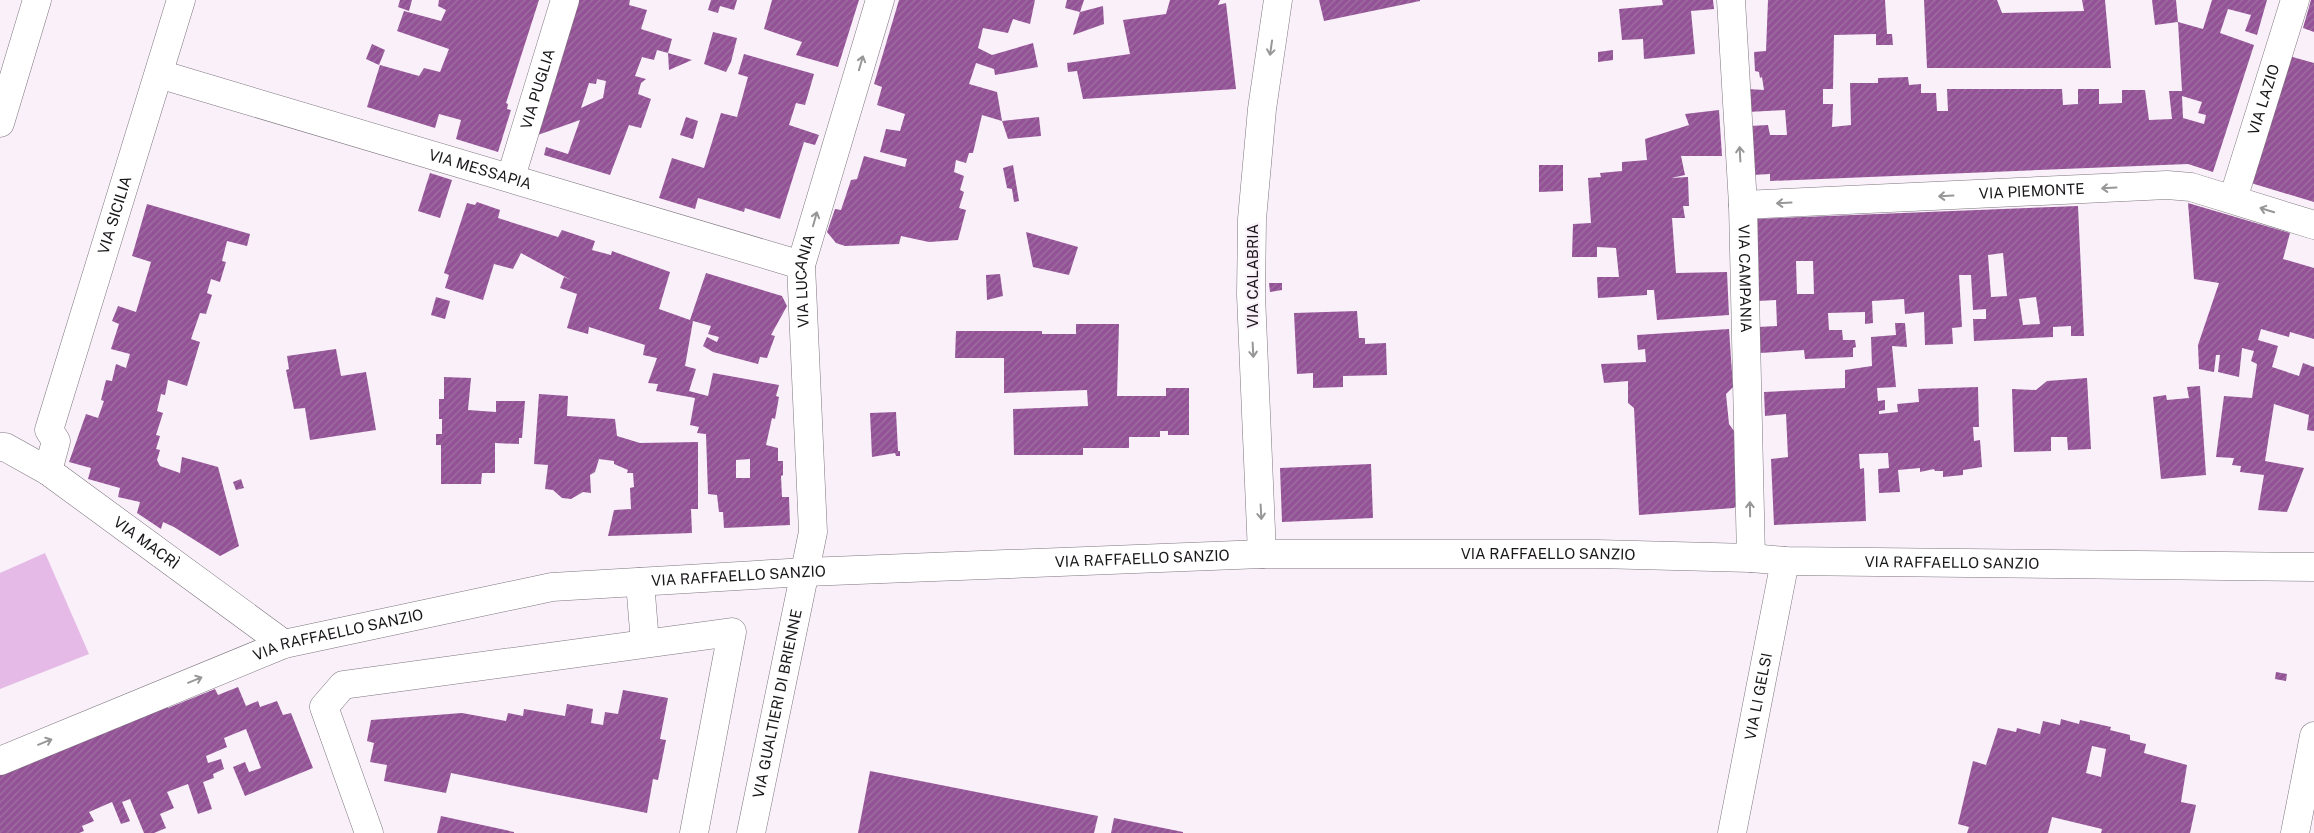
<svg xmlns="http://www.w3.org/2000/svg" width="2314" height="833" font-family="'Public Sans',sans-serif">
<defs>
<pattern id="building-hatch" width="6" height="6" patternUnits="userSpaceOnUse" patternTransform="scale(1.25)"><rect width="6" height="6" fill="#935296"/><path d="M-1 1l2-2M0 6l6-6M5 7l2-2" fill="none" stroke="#9f71a1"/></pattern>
</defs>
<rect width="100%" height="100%" fill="#f9f0f9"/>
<path fill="#e5bae6" d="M45 553 89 654 0 689V573Z"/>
<g fill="url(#building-hatch)" fill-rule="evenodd">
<path d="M400 0H412L409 11 398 7Z"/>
<path d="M439 0H539L506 103 508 104 507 109 511 110 498 152 456 139 461 120 439 114 435 128 367 107 380 65 419 76 424 68 440 72 449 49 397 31 404 11 441 21 446 10 438 6Z"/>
<path d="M578 0H630L629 5 647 10 641 29 672 39 668 53 657 50 654 60 642 57 635 76 646 79 641 83 638 94 651 99 641 128 629 125 610 175 544 155 546 147 568 154 580 120 535 136ZM597 79 606 81 603 98 581 108 589 83 596 84Z"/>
<path d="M711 0H737L734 10 720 6 718 13 708 10Z"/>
<path d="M772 0H859L838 67 796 55 802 42 764 29Z"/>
<path d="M899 0H1035L1030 24 1013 19 1008 33 983 28 978 48 992 55 1033 43 1038 67 995 75 994 69 976 63 969 84 997 92 1002 121 982 115 973 153H969L966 163 956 160 954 172 964 176 960 190 964 192 959 208 966 210 958 240 929 242 901 236 899 244 845 246 836 243 827 232 835 209 841 210 851 180 857 179 864 156 905 167 907 159 880 152 886 129 900 131 905 114 877 105 882 87 874 84Z"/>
<path d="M1067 0H1084L1080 12 1103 6 1104 24 1073 35 1080 12 1065 8Z"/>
<path d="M1170 0H1220L1218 5 1226 3 1236 89 1083 99 1077 71 1068 72 1067 63 1130 54 1123 20 1166 14Z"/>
<path d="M1319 0H1420V1L1324 21Z"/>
<path d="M1662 0H1713L1714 9 1691 11 1695 54 1644 59 1643 39 1622 40 1619 9 1663 5Z"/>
<path d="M1768 0H1885L1887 34H1892L1893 45H1876V34L1834 35 1833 89H1823V104H1833L1832 127 1851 125 1850 83H1878V78L1908 77 1909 85 1921 84V93H1936L1937 111H1948L1947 89H2062L2063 105 2078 104V89H2099V104L2122 103V90H2145L2149 120 2172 119 2169 91H2182L2178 22 2155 25 2152 0H2176L2178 22 2203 29 2212 0H2267L2257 35 2245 31 2251 15 2228 9 2220 33 2254 45 2213 172 2188 164 1770 181V174L1752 175 1750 126 1768 125 1770 135H1787L1785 110 1748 112V89L1764 90 1762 77 1760 78 1759 72 1755 71 1754 52 1766 51ZM2182 96 2202 102 2198 113 2206 115 2204 124 2183 118Z"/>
<path d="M1924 0H1997L2002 13 2084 11 2082 0H2105L2111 68H1927Z"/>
<path d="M2311 0H2314V32L2303 28Z"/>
<path d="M713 32 737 38 731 62 726 72 704 64Z"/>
<path d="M372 44 385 50 379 65 366 59Z"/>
<path d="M1613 50V60L1598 62V52Z"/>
<path d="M668 53 692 60 669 70Z"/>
<path d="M744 54 814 74 805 105 796 103 789 125 819 135 815 145 804 142 780 219 745 208 744 212 698 198 695 209 659 198 672 158 704 168 721 113 737 117 748 77 738 74Z"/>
<path d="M2289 56 2314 63V202L2251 183Z"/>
<path d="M1719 110 1722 156H1681L1685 175 1671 178 1688 177 1689 206H1683L1685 218H1672L1676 273 1727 272 1729 315 1657 320 1654 290H1647V295L1598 298 1597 277H1619L1616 248 1597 247V257H1572L1573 224 1591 223 1588 178 1601 177 1600 173 1622 171V162L1647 160 1645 139 1689 125 1685 114Z"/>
<path d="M686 117 698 121 693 139 680 135Z"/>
<path d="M1039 117 1041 136 1008 139 1002 121Z"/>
<path d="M1013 165 1019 201 1014 202 1012 189 1007 188 1003 168Z"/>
<path d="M1539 165H1563V191L1539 192Z"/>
<path d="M430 173 452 180 440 218 418 211Z"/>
<path d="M477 202 500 210 498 218 558 237 562 230 595 241 592 250 611 255 612 251 670 272 659 309 690 320 706 273 782 296 787 306 771 335 775 336 767 358 760 357 758 364 713 352 703 346 707 337 717 342 719 337 708 334 711 326 693 321 685 366 696 369 689 391 708 396 713 373 779 385 776 396 779 397 775 419 772 418 766 445 778 448V461H783V475L781 476 782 497H789L790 525 724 528 723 512H719L717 495 708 494 706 434 697 433 699 427 690 425 695 398 656 391 658 384 648 383 657 358 643 355 645 345 589 327 588 334 567 328 577 294 560 288 564 277 571 280 521 253 513 269 494 264 483 300 445 288 449 275 444 273 467 203 475 205ZM750 459V478H736V460Z"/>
<path d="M2188 203 2290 233 2283 259 2314 268V339L2290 332 2289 337 2261 329 2258 340 2278 346 2272 367 2299 376 2303 363 2314 367V431L2307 430 2309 415 2274 404 2265 461 2304 468 2287 512 2258 510 2264 475 2240 472 2241 466 2232 465 2234 458 2216 457 2224 396 2252 398 2257 364 2251 361 2254 351 2242 348 2239 377 2218 372 2220 355H2216L2214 372 2199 369 2198 345 2219 283 2194 279Z"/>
<path d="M147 204 250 234 247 246 227 241 222 261 226 262 220 282 211 279 207 293 212 295 206 314 200 313 191 339 200 342 187 386 168 380 165 395 161 394 157 411 163 413 156 435 160 436 156 449 160 450 157 460 160 466 180 473 182 457 218 467 239 546 220 556 174 527 163 522 161 529 137 513 140 502 118 497 120 488 88 479 91 468 69 462 86 414 98 418 104 401 101 400 106 380 112 381 116 364 126 368 130 354 111 349 119 324 112 321 118 306 136 312 151 262 132 256Z"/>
<path d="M2078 206 2084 336H2071V326L2053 327V337L1974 341 1973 319H1986V309L1973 310 1971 275H1959L1962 327 1952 328 1953 344 1925 345 1924 312 1905 314 1904 299 1872 301 1873 323 1865 324V312L1828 313 1829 330H1842L1843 340H1855L1856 347 1853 348V357L1805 359 1804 350 1760 353 1758 327 1777 326 1776 300 1758 301 1754 219ZM2003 253 2007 296 1991 297 1988 255ZM1796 261H1813L1814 294H1797ZM2036 297 2040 324 2023 325 2019 299Z"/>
<path d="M1026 232 1078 247 1069 275 1033 267Z"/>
<path d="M1000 274 1003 296 987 300 986 275Z"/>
<path d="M1269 283H1282V290L1270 292Z"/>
<path d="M436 297 450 301 445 319 431 315Z"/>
<path d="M1357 311 1359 338H1365V344L1386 343 1387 375 1343 376V387L1313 388V373L1297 374 1294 313Z"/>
<path d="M1895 323H1905L1907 347 1892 346 1896 387 1877 388 1878 401 1885 400V410L1879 411V414L1898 412 1897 404 1919 402 1918 389 1978 387 1979 427H1973L1974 441 1980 440 1982 467 1963 470V475L1943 477V471H1935L1934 469 1920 472V468L1898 470 1900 492 1879 493 1878 469 1889 468 1888 453 1859 454 1860 469 1864 468 1866 521 1774 525 1771 459 1788 457 1786 414 1765 416 1764 392 1845 388V370L1872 366 1871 337 1896 335Z"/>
<path d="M1076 324H1119L1117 396H1166V388H1189V435H1168V431H1160V437H1129V448H1083V455H1014L1013 409 1088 406 1087 390 1004 393V358H955L956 331H1042V334H1076Z"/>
<path d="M1729 329 1733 387 1726 394 1729 424 1734 431 1736 506 1734 508 1639 515 1634 408 1628 403V381L1604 383 1601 364 1646 362 1645 349 1638 350 1637 335Z"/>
<path d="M336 349 341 376 366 372 376 430 310 440 305 408 294 409 286 370 289 369 287 356Z"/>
<path d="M444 377 471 378 468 410 496 412V401H525L522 438H519V444L495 443V473H482L481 484H441V445H436V434H442V419H439V399H444Z"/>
<path d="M2087 378 2091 449 2068 450 2067 437H2051V451L2014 452 2012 389 2036 390 2047 381Z"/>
<path d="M2200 386 2206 475 2161 479 2153 397 2166 395 2167 400 2189 398 2187 387Z"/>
<path d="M539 394 568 396 567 416 615 419 617 436 640 443 698 442V509H691L692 533 608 536 614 510 631 509 630 488 634 487 633 473H627L628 470 614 464V461L599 459 595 472 590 475 591 493 583 492 571 499 562 498 553 490 545 489 548 465 534 464Z"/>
<path d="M896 412 898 451H900V456H896L895 453 872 457 870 413Z"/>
<path d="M1371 464 1373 518 1282 522 1280 468Z"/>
<path d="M241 479 244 488 236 490 233 482Z"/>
<path d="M2276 672 2287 674 2286 681 2275 679Z"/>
<path d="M238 687 246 706 258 701 260 707 277 701 283 715 291 713 313 768 245 796 233 767 245 762 249 772 261 768 246 729 224 738 227 747 206 756 208 763 221 759 224 769 213 774 214 778 203 782 212 809 198 814 188 784 167 792 174 808 160 814 166 828 154 833H144L130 799 122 802 130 821 121 824 112 802 89 812 94 821 82 826 84 831 79 833H0V775L127 723 166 703 168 708 215 689 218 695Z"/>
<path d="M623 690 668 698 660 739 666 740 658 780 653 779 647 813 451 773 446 793 384 781 387 765 370 762 374 743 367 741 371 720 462 713 506 721 508 713 523 716 524 709 565 716 567 704 593 709 591 723 603 725 605 712 618 714Z"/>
<path d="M2061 719 2079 724 2080 720 2111 727 2110 730 2130 735V740L2146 744 2144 753 2187 765 2181 802 2196 805 2190 833H2101L2102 829 2052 817 2048 833H1967L1969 827 1958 824 1973 761 1986 765 1998 728 2016 732 2017 728 2040 734 2043 721 2060 725ZM2092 746 2106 749 2101 777 2086 773Z"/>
<path d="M870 771 1098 816 1094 833H858Z"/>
<path d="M441 816 514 832V833H437Z"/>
<path d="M1114 818 1183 832V833H1111Z"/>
</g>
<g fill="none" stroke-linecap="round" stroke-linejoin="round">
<g stroke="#7d767e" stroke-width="29">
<g id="minor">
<path id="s1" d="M1731 0 1743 205 1751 558"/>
<path id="s2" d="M159 74 801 265"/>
<path d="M0 123 37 0"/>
<path id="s3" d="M511 177 565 0"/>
<path id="s4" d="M2233 199 2295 0"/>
<path id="s5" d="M1743 205 2167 185 2191 187 2314 225"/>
<path id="s6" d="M0 447H5L48 471 284 644"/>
<path id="s7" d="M48 471 56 441 49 430 181 0"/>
<path d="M1262 554 1251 295 1252 219 1262 109 1278 0"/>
<path d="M640 582 645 643"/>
<path id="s8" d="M0 761 284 644 552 587 806 572 1262 554H1597L1751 558 1785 561 2314 567"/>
<path d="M369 833 324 707 343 685 732 632 694 833"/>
<path id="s9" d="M751 833 813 532 801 265 880 0"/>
<path id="s10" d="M1732 833 1785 561"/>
<path d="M2295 833 2314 736"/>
</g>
</g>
<use href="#minor" stroke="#fff" stroke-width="28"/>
</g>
<defs><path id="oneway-shaft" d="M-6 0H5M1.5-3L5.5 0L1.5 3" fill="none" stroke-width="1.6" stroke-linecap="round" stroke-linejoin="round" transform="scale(1.25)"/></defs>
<g stroke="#989798">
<use href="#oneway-shaft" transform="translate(1271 48) rotate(98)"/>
<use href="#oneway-shaft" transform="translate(861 63) rotate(-74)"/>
<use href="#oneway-shaft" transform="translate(1740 154) rotate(-93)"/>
<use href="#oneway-shaft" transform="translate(2109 188) rotate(177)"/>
<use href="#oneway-shaft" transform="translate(1946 196) rotate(177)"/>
<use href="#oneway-shaft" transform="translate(1784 203) rotate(177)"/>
<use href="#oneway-shaft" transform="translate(2267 210) rotate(-163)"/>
<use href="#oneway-shaft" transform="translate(815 219) rotate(-74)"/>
<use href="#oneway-shaft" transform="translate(1253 350) rotate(87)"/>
<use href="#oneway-shaft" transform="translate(1750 509) rotate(-91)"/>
<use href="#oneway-shaft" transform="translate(1261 512) rotate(87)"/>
<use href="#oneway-shaft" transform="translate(195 680) rotate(-22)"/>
<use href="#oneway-shaft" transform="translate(45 742) rotate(-22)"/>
</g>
<g text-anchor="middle" stroke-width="4.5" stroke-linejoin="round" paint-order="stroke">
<g font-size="15" fill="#1a171a" stroke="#f9f0f9">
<text dy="5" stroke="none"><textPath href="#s3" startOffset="92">VIA PUGLIA</textPath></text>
<text dy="5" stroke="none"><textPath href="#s4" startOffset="104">VIA LAZIO</textPath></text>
<text dy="5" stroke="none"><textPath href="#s2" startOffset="335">VIA MESSAPIA</textPath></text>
<text dy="5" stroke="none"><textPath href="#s5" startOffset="289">VIA PIEMONTE</textPath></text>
<text dy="5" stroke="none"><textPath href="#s7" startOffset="269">VIA SICILIA</textPath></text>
<text transform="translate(1253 276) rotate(-90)" y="5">VIA CALABRIA</text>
<text dy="5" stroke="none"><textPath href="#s1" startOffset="279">VIA CAMPANIA</textPath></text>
<text dy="5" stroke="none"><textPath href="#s9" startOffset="559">VIA LUCANIA</textPath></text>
<text dy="5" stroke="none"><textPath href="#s6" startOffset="176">VIA MACRÌ</textPath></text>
<text dy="5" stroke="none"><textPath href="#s8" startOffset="1578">VIA RAFFAELLO SANZIO</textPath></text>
<text dy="5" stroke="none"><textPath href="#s8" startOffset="1172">VIA RAFFAELLO SANZIO</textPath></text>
<text dy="5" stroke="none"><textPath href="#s8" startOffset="1982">VIA RAFFAELLO SANZIO</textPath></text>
<text dy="5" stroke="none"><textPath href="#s8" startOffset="768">VIA RAFFAELLO SANZIO</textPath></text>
<text dy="5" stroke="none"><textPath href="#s8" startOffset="362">VIA RAFFAELLO SANZIO</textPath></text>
<text dy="5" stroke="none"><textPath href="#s10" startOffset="139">VIA LI GELSI</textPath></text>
<text dy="5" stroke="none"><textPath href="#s9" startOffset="132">VIA GUALTIERI DI BRIENNE</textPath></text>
</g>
</g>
</svg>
